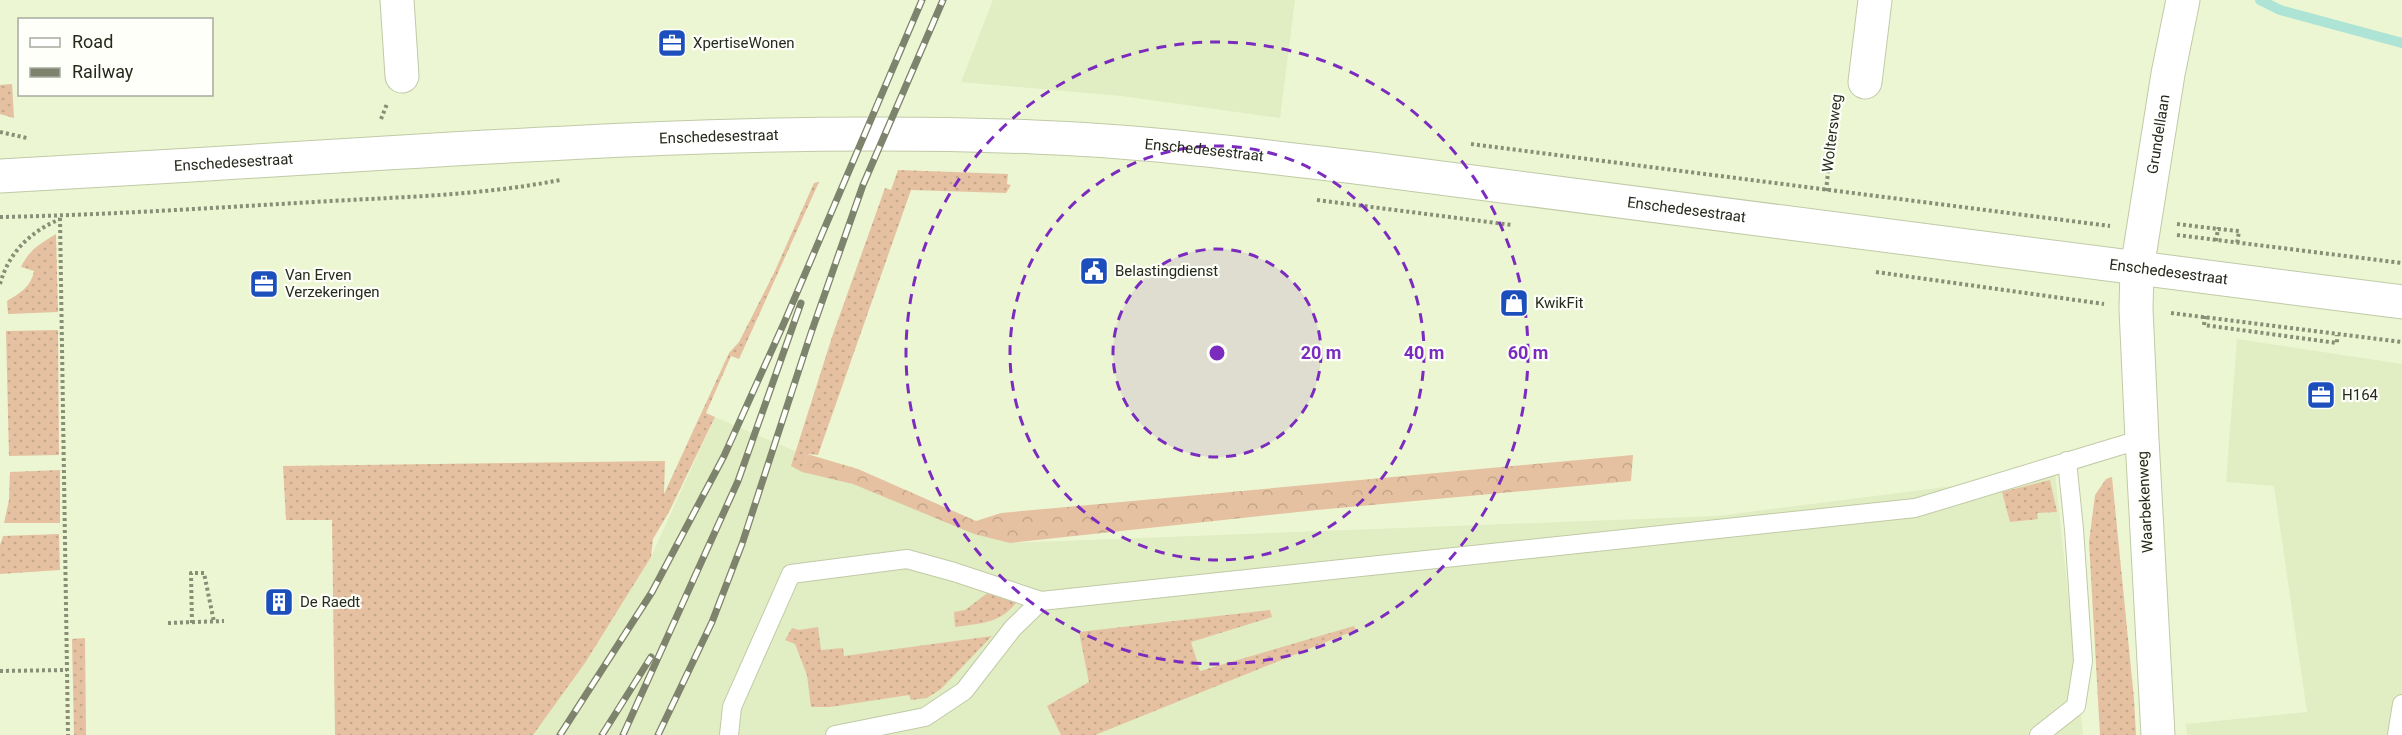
<svg xmlns="http://www.w3.org/2000/svg" width="2402" height="735" font-family="Roboto,sans-serif">
<defs>
<pattern id="grass-dots" width="8" height="8" patternUnits="userSpaceOnUse" patternTransform="scale(1.5)"><rect width="8" height="8" fill="#e5c1a1"/><path d="M2 2h.1M6 6h.1" fill="none" stroke="#c4a68a" stroke-width="1.8" stroke-linecap="round"/></pattern>
<pattern id="forest-crowns" width="20" height="18" patternUnits="userSpaceOnUse" patternTransform="scale(1.5)"><rect width="20" height="18" fill="#e5c1a1"/><path d="M2 6a3 3 0 1 1 6 0M12 15a3 3 0 1 1 6 0" fill="none" stroke="#c4a68a"/></pattern>
</defs>
<rect width="100%" height="100%" fill="#ecf6d2"/>
<g fill="#e1edc2">
<path d="M993 0H1295L1280 118 1122 96 961 82Z"/>
<path d="M2237 339 2402 364V735H2187L2186 724 2307 712 2274 486 2226 482Z"/>
<path d="M715 417 1010 543 1718 516 2055 473 2083 735H533L585 663 651 557Z"/>
</g>
<g fill="url(#grass-dots)">
<path d="M12 84 14 118 0 114V85Z"/>
<path d="M898 170 1008 174 1007 184 1011 185 1006 193 911 190 818 455 807 454 802 472 791 466 832 337 885 188 891 190Z"/>
<path d="M819 182 739 359 731 356 706 413 715 417 669 512 653 539 651 557 585 663 533 735H335L332 520H286L283 466 665 461 664 494 729 353 739 342 774 273 814 183Z"/>
<path d="M56 234 58 312 8 314 7 301C20 293 31 287 34 271L21 267C29 250 41 243 56 234Z"/>
<path d="M58 330 59 455 9 456 6 331Z"/>
<path d="M60 470V523H4L9 500 10 472Z"/>
<path d="M2112 477 2134 699 2136 735H2100L2089 542 2095 495 2106 479Z"/>
<path d="M2050 480 2057 512 2037 513 2038 519 2010 522 2002 492Z"/>
<path d="M59 534 60 570 0 574V545L3 536Z"/>
<path d="M989 592 1017 602C999 624 982 623 955 627L954 612 965 610Z"/>
<path d="M1270 610 1272 617 1191 642 1200 671 1354 626 1356 630 1095 735H1061L1047 706 1089 682 1079 632Z"/>
<path d="M818 627 821 650 843 648 844 656 992 636 941 689 927 698 911 700 909 695 830 707H811L807 675 795 644 785 640 792 628 799 630Z"/>
<path d="M85 638 86 735H74L72 639Z"/>
</g>
<path fill="url(#forest-crowns)" d="M807 454 858 469 976 521 1001 513 1633 455 1631 481 1317 510 1010 543 974 534 853 484 802 472Z"/>
<g fill="none" stroke-linecap="round" stroke-linejoin="round">
<path stroke="#ade4d6" stroke-width="10" d="M2260 0 2280 10 2402 43"/>
<g stroke="#c0caa7" stroke-width="20">
<g id="service">
<path d="M729 735 732 707 791 574 907 559 954 572 1041 601 1915 508 2142 439"/>
<path d="M835 735 925 717 964 691 1013 628 1041 601"/>
<path d="M2039 735 2076 706 2083 661 2074 529 2067 461"/>
<path d="M2397 735 2402 704"/>
</g>
</g>
<g stroke="#c0caa7" stroke-width="35">
<g id="minor">
<path d="M397 0 402 76"/>
<path d="M1865 82 1875 0"/>
<path id="s1" d="M2158 735 2142 439 2136 309 2137 269 2168 74 2183 0"/>
</g>
</g>
<g stroke="#c0caa7" stroke-width="35">
<g id="secondary">
<path id="s2" d="M0 176C129 169 257 161 386 153 602 140 818 128 1034 137 1147 141 1259 156 1371 169L2402 302"/>
</g>
</g>
<g stroke="#888f76" stroke-width="4" stroke-dasharray="3 3" stroke-linecap="butt">
<path d="M381 119 387 104"/>
<path d="M0 132 27 138"/>
<path d="M1471 144 2110 226"/>
<path d="M1826 191 1836 100"/>
<path d="M1317 200 1512 225"/>
<path d="M0 217C105 215 210 208 314 202 396 197 479 196 560 180"/>
<path d="M60 218 68 735"/>
<path d="M2177 224 2218 229"/>
<path d="M2177 235 2402 263"/>
<path d="M2216 241 2218 229 2239 231 2237 244"/>
<path d="M1876 272 2104 304"/>
<path d="M0 284C9 252 30 232 60 219"/>
<path d="M2171 313 2402 342"/>
<path d="M2205 316 2204 325 2337 343V335"/>
<path d="M168 623 224 621"/>
<path d="M192 623 191 573H204L214 622"/>
<path d="M0 671 67 670"/>
</g>
<use href="#service" stroke="#fff" stroke-width="18"/>
<use href="#minor" stroke="#fff" stroke-width="33"/>
<use href="#secondary" stroke="#fff" stroke-width="33"/>
<g stroke="#7d836c" stroke-width="7">
<g id="rail">
<path d="M560 735 652 592 724 456 784 323 922 0"/>
<path d="M602 735 651 657"/>
<path d="M623 735 738 481 801 303"/>
<path d="M658 735 712 622 742 544 810 336 863 185 943 0"/>
</g>
</g>
<use href="#rail" stroke="#fdfff8" stroke-width="4.5" stroke-dasharray="14" stroke-linecap="butt"/>
</g>
<circle cx="1217" cy="353" r="104" fill="#7b2cbf" fill-opacity=".12"/>
<g fill="none" stroke="#7b2cbf" stroke-width="3" stroke-dasharray="10 8">
<circle cx="1217" cy="353" r="104"/>
<circle cx="1217" cy="353" r="207"/>
<circle cx="1217" cy="353" r="311"/>
</g>
<defs>
<g id="office-square" transform="scale(1.5)"><rect x="-9" y="-9" width="18" height="18" rx="4" fill="#1d4fbc" stroke="#fdfff8"/><path d="M-6-3h4V-5.5h4V-3h4V5H-6ZM-1-4.5V-3h2v-1.5ZM-6 0V1H6V0Z" fill="#fff"/></g>
<g id="civic-square" transform="scale(1.5)"><rect x="-9" y="-9" width="18" height="18" rx="4" fill="#1d4fbc" stroke="#fdfff8"/><path d="M-.6-6.5H3V-4.5H.6V-3L4-1V1h2V6H-6V1h2V-1L-.6-3ZM-1.2 2.5V6h2.4V2.5Z" fill="#fff"/></g>
<g id="shop-square" transform="scale(1.5)"><rect x="-9" y="-9" width="18" height="18" rx="4" fill="#1d4fbc" stroke="#fdfff8"/><path d="M-5-2.5h2.3a2.7 3.5 0 0 1 5.4 0H5L5.5 6h-11ZM-1.5-2.5h3a1.5 2.3 0 0 0-3 0Z" fill="#fff"/></g>
<g id="building-square" transform="scale(1.5)"><rect x="-9" y="-9" width="18" height="18" rx="4" fill="#1d4fbc" stroke="#fdfff8"/><path d="M-4-6H4V6H1V3H-1V6H-4ZM-2.5-4.3h1.7v1.8h-1.7ZM.8-4.3h1.7v1.8H.8ZM-2.5-1h1.7V.8h-1.7ZM.8-1h1.7V.8H.8Z" fill="#fff"/></g>
</defs>
<g fill-rule="evenodd">
<use href="#office-square" x="672" y="43"/>
<use href="#civic-square" x="1094" y="271"/>
<use href="#office-square" x="264" y="284"/>
<use href="#shop-square" x="1514" y="303"/>
<use href="#office-square" x="2321" y="395"/>
<use href="#building-square" x="279" y="602"/>
</g>
<g text-anchor="middle" stroke-width="4.5" stroke-linejoin="round" paint-order="stroke">
<g font-size="15" fill="#262a1c" stroke="#fdfff8" text-anchor="start">
<text x="693" y="48">XpertiseWonen</text>
<text x="1115" y="276">Belastingdienst</text>
<text x="285" y="280">Van Erven<tspan x="285" dy="17">Verzekeringen</tspan></text>
<text x="1535" y="308">KwikFit</text>
<text x="2342" y="400">H164</text>
<text x="300" y="607">De Raedt</text>
</g>
<g font-size="15" fill="#262a1c" stroke="#fdfff8">
<text transform="translate(1832 133) rotate(-83)" y="5">Woltersweg</text>
<text dy="5" stroke="none"><textPath href="#s1" startOffset="603">Grundellaan</textPath></text>
<text dy="5" stroke="none"><textPath href="#s2" startOffset="720">Enschedesestraat</textPath></text>
<text dy="5" stroke="none"><textPath href="#s2" startOffset="1206">Enschedesestraat</textPath></text>
<text dy="5" stroke="none"><textPath href="#s2" startOffset="234">Enschedesestraat</textPath></text>
<text dy="5" stroke="none"><textPath href="#s2" startOffset="1692">Enschedesestraat</textPath></text>
<text dy="5" stroke="none"><textPath href="#s2" startOffset="2178">Enschedesestraat</textPath></text>
<text transform="translate(2145 502) rotate(-93)" y="5">Waarbekenweg</text>
</g>
</g>
<circle cx="1217" cy="353" r="9" fill="#7b2cbf" stroke="#fdfff8" stroke-width="3"/>
<g font-size="18" text-anchor="middle" font-weight="bold" fill="#7b2cbf" stroke="#fdfff8" stroke-width="4.5" stroke-linejoin="round" paint-order="stroke">
<text x="1321" y="359">20 m</text>
<text x="1424" y="359">40 m</text>
<text x="1528" y="359">60 m</text>
</g>
<rect x="18" y="18" width="195" height="78" fill="#fdfff8" stroke="#a7aaa0" stroke-width="1.5"/>
<rect x="30" y="38" width="30" height="9" fill="#ffffff" stroke="#a7aaa0" stroke-width="1.5"/>
<text x="72" y="48" font-size="18" fill="#262a1c">Road</text>
<rect x="30" y="68" width="30" height="9" fill="#7d836c" stroke="#a7aaa0" stroke-width="1.5"/>
<text x="72" y="78" font-size="18" fill="#262a1c">Railway</text>
</svg>
